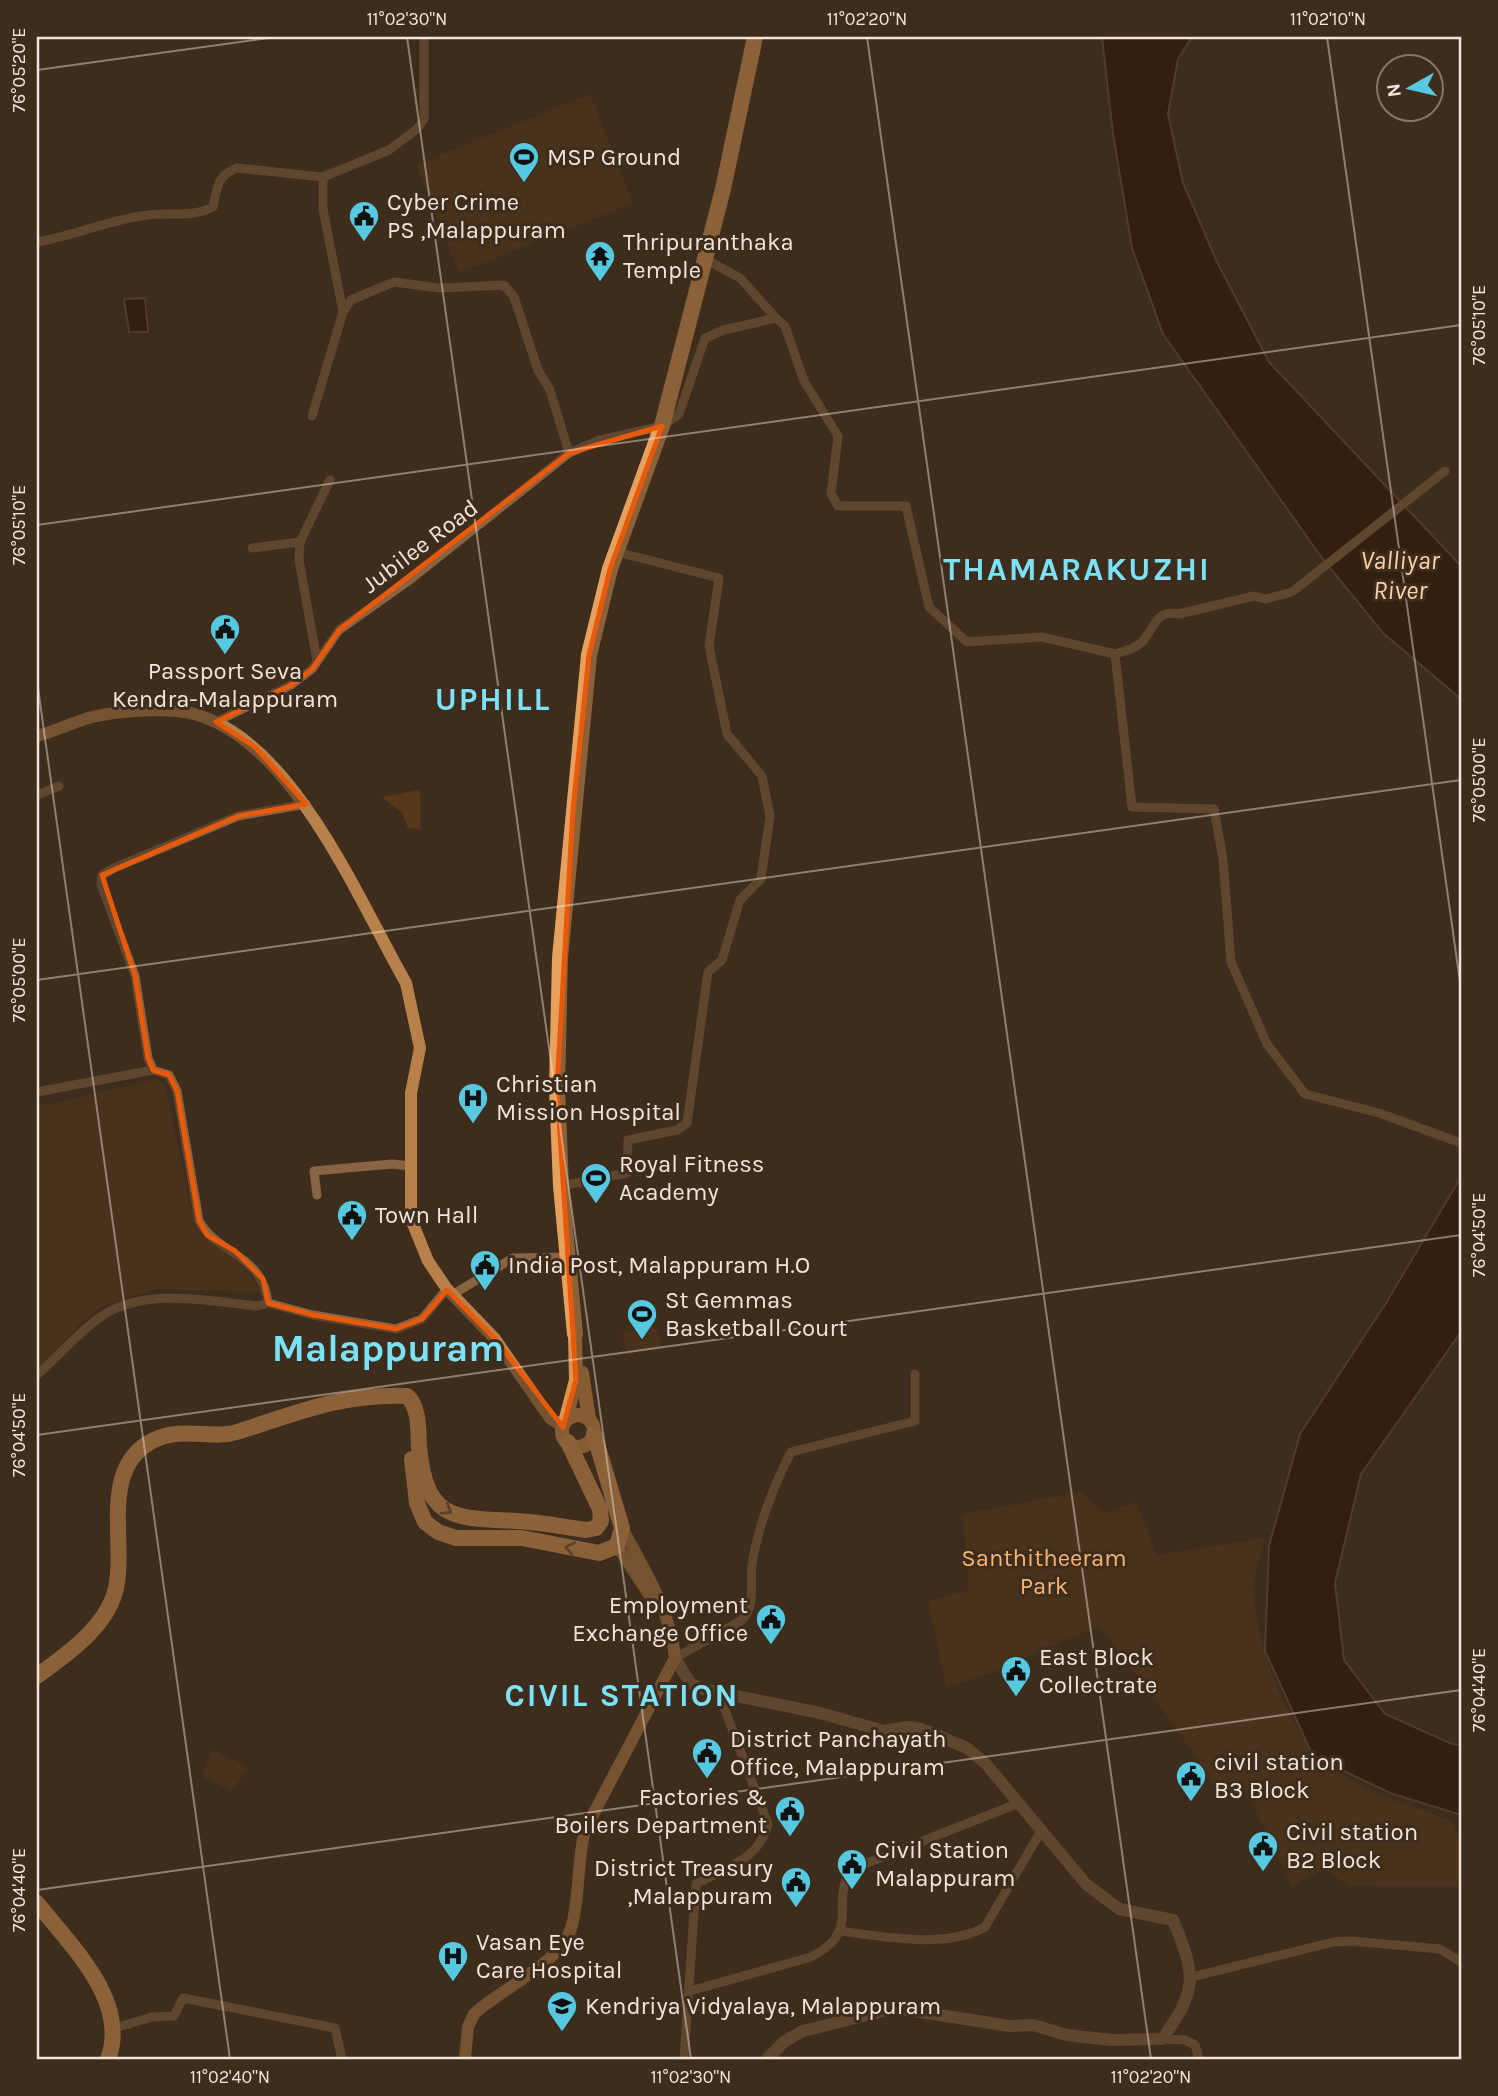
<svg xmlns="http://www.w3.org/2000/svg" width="1498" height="2096" font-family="Karla,sans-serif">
<rect width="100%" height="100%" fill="#3e2d1d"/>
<g fill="#57381a">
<path d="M590 94 633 203 459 273 416 165Z"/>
<path d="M420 790 421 829 408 828 403 814 382 797Z"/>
<path d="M156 1079 165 1086 195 1225C214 1249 248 1262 260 1292L154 1289 100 1307 77 1327 37 1371V1105L56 1103Z"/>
<path d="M656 1326 661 1347 627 1355 622 1334Z"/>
<path d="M1080 1492 1105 1513 1136 1502 1157 1555 1265 1538C1261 1553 1254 1570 1254 1585 1254 1637 1282 1719 1319 1756 1354 1791 1408 1804 1452 1821L1461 1847V1887L1349 1886 1324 1869 1292 1886 1246 1790 1222 1795 1166 1714 1099 1626 983 1676 946 1687 928 1601 969 1590 963 1514Z"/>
<path d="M212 1750 249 1767 232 1791 202 1777Z"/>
</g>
<g fill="#240e00" stroke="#624e42" stroke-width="2">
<path d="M1102 37H1192L1178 59 1168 114 1183 183 1217 262 1269 362 1461 566V699L1383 633 1322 558 1163 334 1132 248 1113 134Z"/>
<path d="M145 298 148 332H129L124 299Z"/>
<path d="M1461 1177V1332L1361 1474 1335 1583 1344 1660 1385 1714 1452 1744 1461 1745V1815L1390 1793 1313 1756 1265 1651 1269 1546 1300 1434 1386 1303Z"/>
</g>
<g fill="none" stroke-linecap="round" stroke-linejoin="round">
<g stroke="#886443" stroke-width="9">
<path d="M37 242C74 236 111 219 148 215 171 212 191 218 213 207 217 188 217 175 237 168L323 177"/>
<path d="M705 259 740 278 776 318"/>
<path d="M343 312 323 209V177L389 150 417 129 424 119V37"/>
<path d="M312 416 343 312 351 300 394 282 439 288 504 285 514 297 538 370 550 390 569 453"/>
<path d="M252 548 300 542"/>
<path d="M1115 654C1125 651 1134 649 1142 642 1155 628 1155 609 1179 614L1254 596 1266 599 1292 592 1445 471"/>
<path d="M317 661 299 560 300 542 330 480"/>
<path d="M216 722 291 685 312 669 339 630 411 579 569 453 600 440 662 426 679 414 705 338 724 330 776 318 785 326 804 381 838 436 831 493 838 506H906L929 607 967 642 1042 637 1115 654 1132 807 1214 809 1223 859 1231 962 1267 1044 1305 1094 1379 1113 1461 1143"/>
<path d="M37 795 59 786"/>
<path d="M37 1092 153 1070"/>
<path d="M561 1186 627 1173 628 1140 677 1130 687 1123 708 972 722 960 740 900 761 879 770 816 762 776 727 734 709 646 719 578 617 552"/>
<path d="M317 1195 314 1171 392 1164 410 1166"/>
<path d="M452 1295 513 1258 568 1257"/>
<path d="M268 1303C262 1253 219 1256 199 1221L177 1091 169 1075 153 1070 148 1058 135 976 101 884 102 875 114 868 238 816 306 804"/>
<path d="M37 1375C59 1356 78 1332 102 1316 146 1287 208 1301 257 1306L268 1303 313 1315 396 1329 422 1319 447 1289"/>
<path d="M675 1658 742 1620C758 1602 748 1580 753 1558 760 1522 774 1485 791 1452L915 1421V1374"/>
<path d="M840 1931C885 1937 945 1949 985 1927L1041 1831"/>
<path d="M1192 1977 1333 1942 1351 1941 1440 1949 1461 1962"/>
<path d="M690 1991 811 1957C864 1930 828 1902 852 1869L1019 1803"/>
<path d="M115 2028 152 2017 174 2016 183 1998 335 2028 342 2059"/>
<path d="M1162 2039 1185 2040 1195 2045 1199 2059"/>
<path d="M684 2059 696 1884C727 1867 759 1860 768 1824L719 1694"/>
</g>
<path stroke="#886443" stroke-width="12" d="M675 1658 690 1683 702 1689 820 1713 884 1731 907 1727 922 1729 967 1748 986 1764 1086 1884 1119 1909 1173 1920C1196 1975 1198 1990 1162 2039L1111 2040 1067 2035 1033 2025 1010 2026 895 2008 803 2031 785 2041 767 2059"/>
<g stroke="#b8804a" stroke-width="12">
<path d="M37 736C56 731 73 722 92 717 118 711 151 709 177 711 286 721 358 900 406 983L420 1048 411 1093V1219L428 1261 447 1289 495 1339 550 1418 563 1427"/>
<path d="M617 1546 656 1605"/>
<path d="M465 2059 468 2027 474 2014C501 1988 563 1963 572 1925 580 1894 577 1861 585 1830L675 1658C671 1611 644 1569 622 1528"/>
</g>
<g stroke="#dd954d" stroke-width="14">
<path d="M582 1373 589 1419"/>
<circle cx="578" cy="1431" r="16"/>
<path d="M565 1422 576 1380 575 1334"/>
</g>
<g stroke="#e8a15c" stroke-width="16">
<path d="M575 1334 561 1186 557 1088 560 958 589 655 610 569 662 426 723 189 755 37"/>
<path d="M412 1459 417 1503 425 1522 438 1532 456 1538H522L599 1553 617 1546 622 1528 594 1434"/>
<path d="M37 1676C66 1655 105 1628 115 1592 128 1545 97 1468 154 1440 183 1426 212 1440 237 1432 300 1412 339 1394 407 1396 420 1408 418 1431 419 1447 426 1521 454 1518 517 1521 540 1522 564 1527 586 1530L596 1528 601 1521 600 1509 568 1442"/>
<path d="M37 1903C70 1945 130 2001 108 2059"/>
</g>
</g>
<defs><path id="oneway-chevron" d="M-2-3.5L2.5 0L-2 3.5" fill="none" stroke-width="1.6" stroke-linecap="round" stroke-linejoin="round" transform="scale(1.75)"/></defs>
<g stroke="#825b36">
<use href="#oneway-chevron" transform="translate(447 1510) rotate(32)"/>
<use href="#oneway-chevron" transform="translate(570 1548) rotate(-168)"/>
</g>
<path d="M0 0H1498V2096H0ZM662 426 610 569 589 655 573 809 557 1088 576 1380 563 1427 495 1339 447 1290 422 1319 396 1329 313 1315 268 1303 263 1279 235 1251 207 1235 199 1221 177 1091 169 1075 153 1070 148 1058 135 976 102 875 238 816 306 804 255 747 216 722 291 685 312 669 339 630 569 453Z" fill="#3e2d1d" fill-opacity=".55" fill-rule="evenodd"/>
<path fill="none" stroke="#e8590c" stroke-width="5" stroke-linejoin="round" d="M662 426 610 569 589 655 573 809 557 1088 576 1380 563 1427 495 1339 447 1290 422 1319 396 1329 313 1315 268 1303 263 1279 235 1251 207 1235 199 1221 177 1091 169 1075 153 1070 148 1058 135 976 102 875 238 816 306 804 255 747 216 722 291 685 312 669 339 630 569 453Z"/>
<path fill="none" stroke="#f1e5db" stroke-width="2" stroke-opacity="0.45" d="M407 37 691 2059M867 37 1151 2059M1327 37 1461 989M37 70 276 37M37 525 1461 325M37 681 230 2059M37 980 1461 780M37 1435 1461 1235M37 1890 1461 1690"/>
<defs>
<g id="stadium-pin" transform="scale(1.575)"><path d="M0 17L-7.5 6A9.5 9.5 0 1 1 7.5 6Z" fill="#56c9e1" stroke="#3e2d1d"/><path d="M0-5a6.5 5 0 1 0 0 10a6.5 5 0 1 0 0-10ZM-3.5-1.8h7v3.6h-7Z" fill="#111"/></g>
<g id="civic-pin" transform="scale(1.575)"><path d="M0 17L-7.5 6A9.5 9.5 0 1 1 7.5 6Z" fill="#56c9e1" stroke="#3e2d1d"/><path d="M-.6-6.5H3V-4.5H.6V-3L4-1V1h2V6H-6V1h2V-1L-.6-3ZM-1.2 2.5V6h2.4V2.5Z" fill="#111"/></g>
<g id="temple-pin" transform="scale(1.575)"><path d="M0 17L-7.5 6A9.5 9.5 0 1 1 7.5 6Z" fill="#56c9e1" stroke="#3e2d1d"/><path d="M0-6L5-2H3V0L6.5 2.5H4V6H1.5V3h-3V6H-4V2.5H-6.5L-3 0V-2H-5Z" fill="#111"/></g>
<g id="hospital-pin" transform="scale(1.575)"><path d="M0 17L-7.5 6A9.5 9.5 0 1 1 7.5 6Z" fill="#56c9e1" stroke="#3e2d1d"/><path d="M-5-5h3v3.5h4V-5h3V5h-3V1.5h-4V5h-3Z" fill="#111"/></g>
<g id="school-pin" transform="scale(1.575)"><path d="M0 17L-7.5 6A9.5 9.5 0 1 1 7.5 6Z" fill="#56c9e1" stroke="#3e2d1d"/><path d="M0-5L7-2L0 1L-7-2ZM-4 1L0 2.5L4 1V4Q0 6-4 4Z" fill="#111"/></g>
</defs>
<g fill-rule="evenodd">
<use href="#stadium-pin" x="524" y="157"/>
<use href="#civic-pin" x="364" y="216"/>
<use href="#temple-pin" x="600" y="256"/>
<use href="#civic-pin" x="225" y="629"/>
<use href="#hospital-pin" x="473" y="1098"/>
<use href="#stadium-pin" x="596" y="1178"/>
<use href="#civic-pin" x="352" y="1215"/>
<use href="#civic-pin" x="485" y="1265"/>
<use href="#stadium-pin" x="642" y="1314"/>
<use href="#civic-pin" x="771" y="1619"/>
<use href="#civic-pin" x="1016" y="1671"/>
<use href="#civic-pin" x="707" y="1753"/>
<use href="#civic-pin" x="1191" y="1776"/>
<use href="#civic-pin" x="790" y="1811"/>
<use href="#civic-pin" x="1263" y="1846"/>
<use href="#civic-pin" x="852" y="1864"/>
<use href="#civic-pin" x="796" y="1882"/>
<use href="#hospital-pin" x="453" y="1956"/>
<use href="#school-pin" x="562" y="2006"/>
</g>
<g text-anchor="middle" stroke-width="6" stroke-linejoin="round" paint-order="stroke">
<g font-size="24" fill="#f1e5db" stroke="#3e2d1d" text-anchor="start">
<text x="547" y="165">MSP Ground</text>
<text x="387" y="210">Cyber Crime<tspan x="387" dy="28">PS ,Malappuram</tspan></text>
<text x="623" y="250">Thripuranthaka<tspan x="623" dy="28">Temple</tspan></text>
<text x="225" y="679" text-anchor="middle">Passport Seva<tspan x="225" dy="28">Kendra-Malappuram</tspan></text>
<text x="496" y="1092">Christian<tspan x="496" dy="28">Mission Hospital</tspan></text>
<text x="619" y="1172">Royal Fitness<tspan x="619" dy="28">Academy</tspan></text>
<text x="375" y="1223">Town Hall</text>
<text x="508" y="1273">India Post, Malappuram H.O</text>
<text x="665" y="1308">St Gemmas<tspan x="665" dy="28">Basketball Court</tspan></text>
<text x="748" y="1613" text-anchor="end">Employment<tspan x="748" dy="28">Exchange Office</tspan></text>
<text x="1039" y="1665">East Block<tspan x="1039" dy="28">Collectrate</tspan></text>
<text x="730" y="1747">District Panchayath<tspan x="730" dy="28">Office, Malappuram</tspan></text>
<text x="1214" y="1770">civil station<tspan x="1214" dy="28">B3 Block</tspan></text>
<text x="767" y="1805" text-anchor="end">Factories &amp;<tspan x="767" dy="28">Boilers Department</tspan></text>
<text x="1286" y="1840">Civil station<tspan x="1286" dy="28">B2 Block</tspan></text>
<text x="875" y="1858">Civil Station<tspan x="875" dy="28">Malappuram</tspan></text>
<text x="773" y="1876" text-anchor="end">District Treasury<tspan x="773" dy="28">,Malappuram</tspan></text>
<text x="476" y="1950">Vasan Eye<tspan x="476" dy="28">Care Hospital</tspan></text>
<text x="585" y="2014">Kendriya Vidyalaya, Malappuram</text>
</g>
<g font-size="24" fill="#f1e5db" stroke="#3e2d1d">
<text transform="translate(420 546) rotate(-37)" y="8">Jubilee Road</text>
</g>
<g font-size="24" fill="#f8b371" stroke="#3e2d1d">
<text x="1044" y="1566">Santhitheeram<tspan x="1044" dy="28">Park</tspan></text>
</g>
<g font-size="26" font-style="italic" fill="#fed3ac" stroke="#3e2d1d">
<text x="1400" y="569">Valliyar<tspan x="1400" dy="30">River</tspan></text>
</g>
<g font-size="32" font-weight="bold" letter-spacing="2" fill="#7ce2f8" stroke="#3e2d1d">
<text x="1077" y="580">THAMARAKUZHI</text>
<text x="493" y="710">UPHILL</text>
<text x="622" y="1706">CIVIL STATION</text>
</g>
<g font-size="38" font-weight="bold" fill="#7ce2f8" stroke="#3e2d1d">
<text x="388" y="1361">Malappuram</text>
</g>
</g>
<rect width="1498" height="2096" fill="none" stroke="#3e2d1d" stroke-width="77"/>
<g transform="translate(1410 88) rotate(262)"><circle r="33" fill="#3e2d1d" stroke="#867769" stroke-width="2"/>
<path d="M0-5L12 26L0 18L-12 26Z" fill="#56c9e1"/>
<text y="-10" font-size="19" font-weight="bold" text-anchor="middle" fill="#f1e5db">N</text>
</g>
<rect x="38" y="38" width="1422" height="2020" fill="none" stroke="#f1e5db" stroke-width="2.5"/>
<g font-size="18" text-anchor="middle" fill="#f1e5db">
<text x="407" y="25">11°02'30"N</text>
<text x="867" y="25">11°02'20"N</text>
<text x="1328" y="25">11°02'10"N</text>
<text transform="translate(19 70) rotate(-90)" y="6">76°05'20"E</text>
<text transform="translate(1479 325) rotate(-90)" y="6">76°05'10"E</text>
<text transform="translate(19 525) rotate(-90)" y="6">76°05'10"E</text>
<text transform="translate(1479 780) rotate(-90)" y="6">76°05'00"E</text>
<text transform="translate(19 980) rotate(-90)" y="6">76°05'00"E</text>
<text transform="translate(1479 1235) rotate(-90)" y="6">76°04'50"E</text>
<text transform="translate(19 1435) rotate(-90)" y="6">76°04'50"E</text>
<text transform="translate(1479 1690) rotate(-90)" y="6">76°04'40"E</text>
<text transform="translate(19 1890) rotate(-90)" y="6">76°04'40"E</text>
<text x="230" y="2083">11°02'40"N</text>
<text x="691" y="2083">11°02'30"N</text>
<text x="1151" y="2083">11°02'20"N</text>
</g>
</svg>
